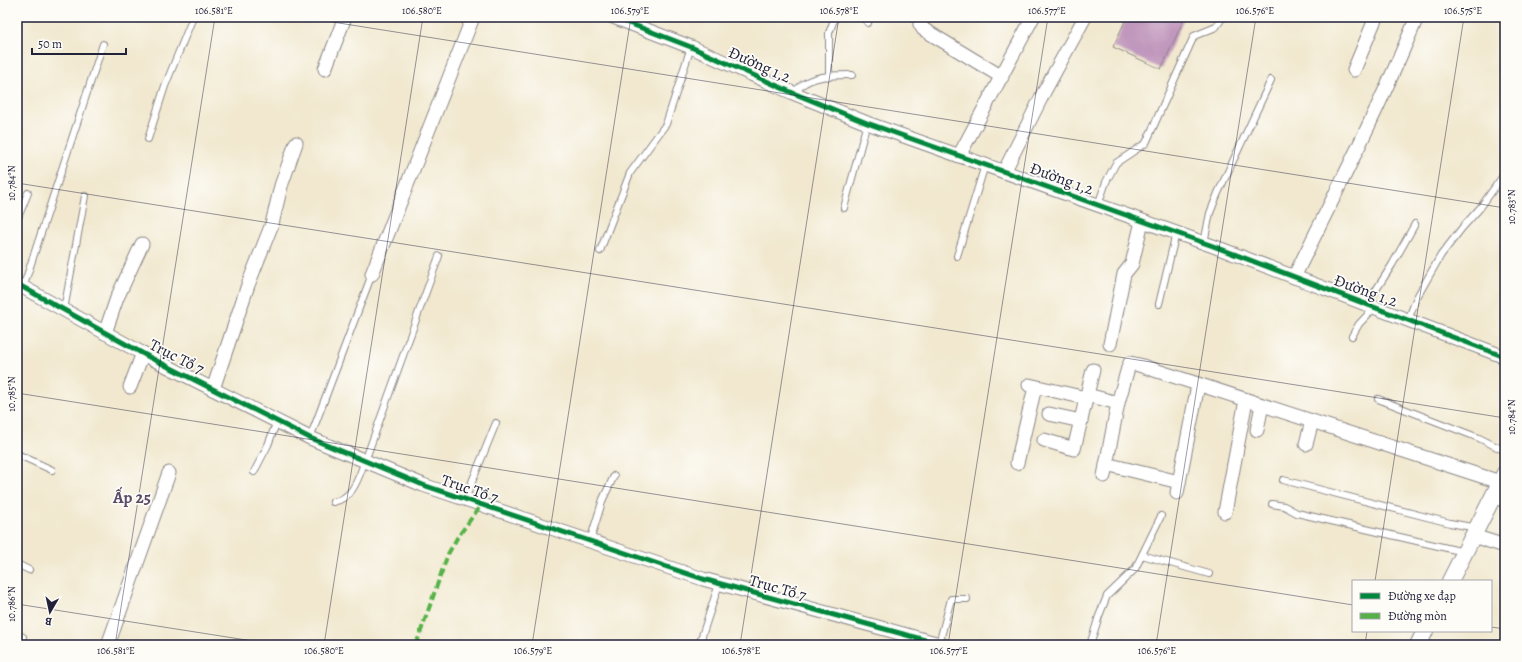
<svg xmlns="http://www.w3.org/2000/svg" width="1522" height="662" font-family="Alegreya,serif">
<rect width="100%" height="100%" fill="#fdfcf7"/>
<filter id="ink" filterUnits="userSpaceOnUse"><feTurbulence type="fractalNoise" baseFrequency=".025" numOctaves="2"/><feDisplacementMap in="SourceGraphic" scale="8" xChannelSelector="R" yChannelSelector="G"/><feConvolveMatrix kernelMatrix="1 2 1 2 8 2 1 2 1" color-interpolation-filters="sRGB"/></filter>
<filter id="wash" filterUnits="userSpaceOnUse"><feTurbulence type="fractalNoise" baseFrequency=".012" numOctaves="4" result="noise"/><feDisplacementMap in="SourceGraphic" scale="16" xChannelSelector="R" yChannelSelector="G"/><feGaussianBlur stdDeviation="0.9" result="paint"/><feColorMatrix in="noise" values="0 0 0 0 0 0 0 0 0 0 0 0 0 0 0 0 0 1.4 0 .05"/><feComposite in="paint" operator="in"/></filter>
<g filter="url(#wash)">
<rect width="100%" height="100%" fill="#f1e8cf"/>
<g id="blocks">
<path fill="#c198bd" d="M1127 17H1185L1161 69 1113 47Z"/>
</g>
</g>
<g filter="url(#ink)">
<use href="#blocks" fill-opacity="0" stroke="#8a8585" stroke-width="1"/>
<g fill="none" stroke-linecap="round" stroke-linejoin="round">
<g stroke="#8a8585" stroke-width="8">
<g id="service">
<path d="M863 17 868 23"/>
<path d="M829 77V33L835 17"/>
<path d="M793 93C797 90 801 85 805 83 818 75 838 75 852 75"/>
<path d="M148 139 165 86 193 17"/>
<path d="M1098 205 1106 182 1116 163 1146 143 1194 36 1216 27 1223 17"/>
<path d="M844 208 867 123"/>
<path d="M17 220 28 193"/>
<path d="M1204 243 1210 213 1218 193 1271 80"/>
<path d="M600 251 630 173 666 124 691 47"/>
<path d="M957 256 985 165"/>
<path d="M23 288 103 44"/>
<path d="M1159 304 1176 233"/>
<path d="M1367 304 1392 265 1415 224"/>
<path d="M64 310 85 196"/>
<path d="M1408 320 1417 297 1441 255 1462 228 1480 208 1505 173"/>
<path d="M1352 336 1359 324 1375 307"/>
<path d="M1378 399 1479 438 1505 451"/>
<path d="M310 438 372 274"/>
<path d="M17 454 52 470"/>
<path d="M254 472 268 445 277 421"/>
<path d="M1283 480 1450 523 1477 528"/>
<path d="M465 499 496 423"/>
<path d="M333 502C354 498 358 478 365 461L439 256"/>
<path d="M1272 504 1284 506 1297 513 1464 552"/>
<path d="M590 541 603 499 614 476"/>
<path d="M1142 555 1209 574"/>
<path d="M17 564 29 570"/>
<path d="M17 634 23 637"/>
<path d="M939 644 951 599H967"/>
<path d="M699 645 719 584"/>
<path d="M1090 645 1099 616 1107 596 1135 569 1161 516"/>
</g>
</g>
<g stroke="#8a8585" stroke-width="15">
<g id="minor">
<path d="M613 17 691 47 793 93 867 123 1213 246 1505 357"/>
<path d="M924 17 920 24 923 29 1002 77"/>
<path d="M325 69 345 17"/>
<path d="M1354 70 1376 17"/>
<path d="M959 156 1033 17"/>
<path d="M1004 172 1044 92 1085 17"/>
<path d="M372 274 473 17"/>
<path d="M1294 277C1337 191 1380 106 1417 17"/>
<path d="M17 284 149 357 310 438 423 485 703 579 943 645"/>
<path d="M105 333 117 298 142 244"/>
<path d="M1110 344 1124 274 1132 264 1142 221"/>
<path d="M1029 385 1086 398"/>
<path d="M130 387 143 353"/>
<path d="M213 389 248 285 272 224 281 186 296 143"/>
<path d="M1087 395 1118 403"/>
<path d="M1049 414 1081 421"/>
<path d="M1257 430 1262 405"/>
<path d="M1044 440 1074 449 1093 370"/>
<path d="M1306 444 1312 421"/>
<path d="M1017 463 1035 387"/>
<path d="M1106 464 1179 482"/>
<path d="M1104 476 1118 403 1128 368 1130 363 1139 365 1500 482"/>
<path d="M1177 493 1198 385"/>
<path d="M1492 497 1505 500"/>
<path d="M1225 512 1246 400"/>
<path d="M1473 536 1505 546"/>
<path d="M108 645 169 473"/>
</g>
</g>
<g stroke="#8a8585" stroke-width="18">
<g id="tertiary">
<path d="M1450 581 1505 473"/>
<path d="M1418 645 1425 631"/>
</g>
</g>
<use href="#service" stroke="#fff" stroke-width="6"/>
<use href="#minor" stroke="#fff" stroke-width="13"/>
<use href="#tertiary" stroke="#fff" stroke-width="16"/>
<path stroke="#55b146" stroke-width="4" stroke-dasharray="8 4" stroke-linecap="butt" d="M416 645 448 554 457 538 481 505"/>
<g stroke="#fdfcf7" stroke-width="8">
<g id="cycleway">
<path d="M613 17 691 47 793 93 867 123 1213 246 1505 357"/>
<path d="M17 284 149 357 310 438 423 485 703 579 943 645"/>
</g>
</g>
<use href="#cycleway" stroke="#00873e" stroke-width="5"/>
</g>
</g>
<path fill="none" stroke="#22223b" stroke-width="1" stroke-opacity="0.45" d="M301 17 1505 208M17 183 1505 418M17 393 1353 605M1375 581 1464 17M17 604 278 645M1491 627 1505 629M115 645 215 17M324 645 423 17M532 645 631 17M740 645 839 17M948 645 1048 17M1156 645 1256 17M1365 645 1367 631"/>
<g text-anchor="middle" stroke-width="3.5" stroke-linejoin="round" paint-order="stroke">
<g font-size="16" fill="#22223b" stroke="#fdfcf7">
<text transform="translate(760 64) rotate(24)" y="6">Đường 1,2</text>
<text transform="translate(1062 178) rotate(20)" y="6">Đường 1,2</text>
<text transform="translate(1366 290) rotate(20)" y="6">Đường 1,2</text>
<text transform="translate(177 356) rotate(27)" y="6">Trục Tổ 7</text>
<text transform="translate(470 488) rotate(19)" y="6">Trục Tổ 7</text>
<text transform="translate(778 587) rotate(16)" y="6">Trục Tổ 7</text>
</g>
<g font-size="17" font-weight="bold" fill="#5a4b68" stroke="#fdfcf7">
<text x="132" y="503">Ấp 25</text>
</g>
</g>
<rect width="1522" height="662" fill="none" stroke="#fdfcf7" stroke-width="44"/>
<rect x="1352" y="580" width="140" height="52" fill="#fdfcf7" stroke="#a5a5ac"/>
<rect x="1360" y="593" width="20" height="6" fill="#00873e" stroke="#a5a5ac"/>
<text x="1388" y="600" font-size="12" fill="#22223b">Đường xe đạp</text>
<rect x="1360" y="613" width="20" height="6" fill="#55b146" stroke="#a5a5ac"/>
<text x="1388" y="620" font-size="12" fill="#22223b">Đường mòn</text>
<g transform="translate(50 612) rotate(189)" stroke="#fdfcf7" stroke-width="3" paint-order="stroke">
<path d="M0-3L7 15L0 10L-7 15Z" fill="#22223b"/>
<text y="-6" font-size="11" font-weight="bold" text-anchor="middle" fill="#22223b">B</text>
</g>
<path d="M32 48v6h94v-6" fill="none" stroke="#22223b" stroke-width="2"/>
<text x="38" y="48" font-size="12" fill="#22223b" stroke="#fdfcf7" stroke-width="3" paint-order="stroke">50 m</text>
<rect x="22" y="22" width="1478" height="618" fill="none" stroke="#22223b" stroke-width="1.5"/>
<g font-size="10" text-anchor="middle" fill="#22223b">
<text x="214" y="14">106.581°E</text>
<text x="422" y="14">106.580°E</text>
<text x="630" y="14">106.579°E</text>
<text x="839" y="14">106.578°E</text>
<text x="1047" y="14">106.577°E</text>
<text x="1255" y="14">106.576°E</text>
<text x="1463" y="14">106.575°E</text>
<text transform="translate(11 183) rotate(-90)" y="4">10.784°N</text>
<text transform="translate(1511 207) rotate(-90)" y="4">10.783°N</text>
<text transform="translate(11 394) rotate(-90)" y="4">10.785°N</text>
<text transform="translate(1511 417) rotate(-90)" y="4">10.784°N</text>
<text transform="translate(11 604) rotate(-90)" y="4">10.786°N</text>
<text x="116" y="654">106.581°E</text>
<text x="324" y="654">106.580°E</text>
<text x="533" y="654">106.579°E</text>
<text x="741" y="654">106.578°E</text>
<text x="949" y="654">106.577°E</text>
<text x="1157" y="654">106.576°E</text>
</g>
</svg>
